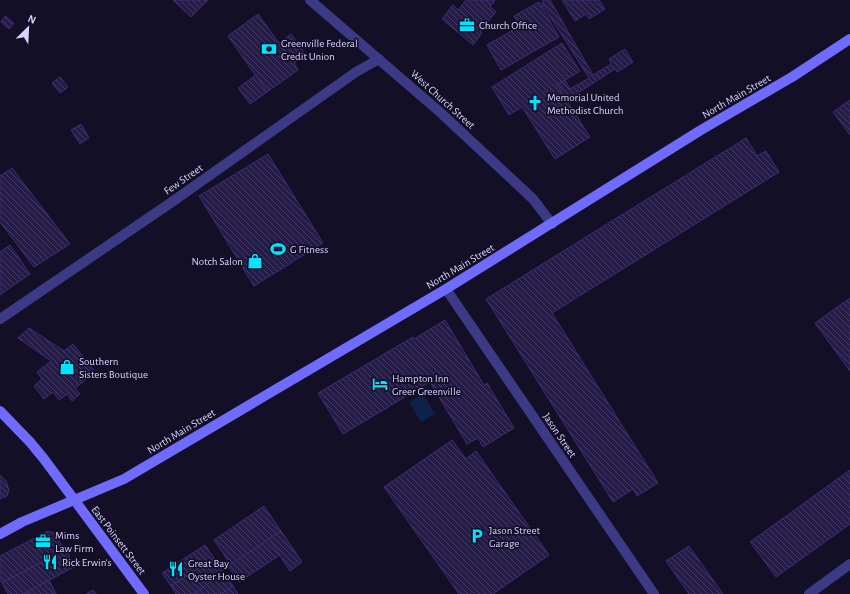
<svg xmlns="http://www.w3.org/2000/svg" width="850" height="594" font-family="'Alegreya Sans',sans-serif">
<defs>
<pattern id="building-back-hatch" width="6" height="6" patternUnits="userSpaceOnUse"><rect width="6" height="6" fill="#241b47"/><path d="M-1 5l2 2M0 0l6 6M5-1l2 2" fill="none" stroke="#433b63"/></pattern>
</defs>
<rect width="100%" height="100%" fill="#130f26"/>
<path fill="#0c2248" d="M423 394 435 414 421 422 409 402Z"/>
<g fill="url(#building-back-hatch)" stroke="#3b2d73">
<path d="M173 0H208L191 17Z"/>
<path d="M466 0H495L490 7 496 12 480 31 482 33 473 45 442 19 453 5 458 10Z"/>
<path d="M543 0H550L593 75 611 64 609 59 625 49 633 62 617 72 615 69 567 100 557 85 565 80 570 89 589 78 542 4Z"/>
<path d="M562 0H599L605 9 589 19 586 14 575 21Z"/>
<path d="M539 2 559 37 501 70 487 45 520 26 514 16Z"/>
<path d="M258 14 279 43 291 34 306 55 294 63 298 70 267 92 228 36Z"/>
<path d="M5 16 14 23 9 29 1 22Z"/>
<path d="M562 43 580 71 557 85 590 137 555 159 522 107 509 115 492 87Z"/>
<path d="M256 75 267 92 250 104 238 88Z"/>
<path d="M60 77 68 87 60 93 52 83Z"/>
<path d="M850 100V135L833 112Z"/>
<path d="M81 124 89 138 80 144 71 130Z"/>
<path d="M746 138 757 156 766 151 779 172 552 313 658 483 637 496 633 489 613 502 486 299Z"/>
<path d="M268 154 323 243 254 286 199 196Z"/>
<path d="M12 168 70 244 34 267 0 222V176Z"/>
<path d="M10 245 30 274 0 295V252Z"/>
<path d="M850 298V371L815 323Z"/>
<path d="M445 320 484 385 487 383 514 428 483 447 478 438 467 444 430 382 343 434 318 393 413 337 414 339Z"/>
<path d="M29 328 64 351 73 344 95 372 75 388 80 394 72 401 67 394 59 400 53 392 44 399 34 386 42 379 37 372 51 361 18 338Z"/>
<path d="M452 440 466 459 476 451 549 555 493 594H475L473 592 470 594H459L384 487Z"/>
<path d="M850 470V524L776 577 750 542Z"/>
<path d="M0 475 6 481 9 490 7 496 0 499Z"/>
<path d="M264 506 281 531 231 565 214 540Z"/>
<path d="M48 531 54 533 65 550 2 583 0 579V556Z"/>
<path d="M281 531 302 562 290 571 269 539Z"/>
<path d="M269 539 280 555 239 582 228 566Z"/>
<path d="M205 545 214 558 171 586 162 573Z"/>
<path d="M689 546 723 594H689L666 561Z"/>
<path d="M65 550 76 566 23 594H8L2 583Z"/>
<path d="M214 558 224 573 193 594H176L171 586Z"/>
<path d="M224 573 233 586 221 594H193Z"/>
<path d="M49 580 56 594H23L35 588Z"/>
<path d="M233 586 238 594H221Z"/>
<path d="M93 590 96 594H86Z"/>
</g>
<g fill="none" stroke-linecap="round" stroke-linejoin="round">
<g stroke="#3d3a85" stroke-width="10">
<path d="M310 0 441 113 533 199 552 224"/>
<path d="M446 289 654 594"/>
<path d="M0 319 169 204 356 72 379 59"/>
<path d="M809 594 850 564"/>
</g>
<g stroke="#6f6bff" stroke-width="10">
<path d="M0 411 30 442 44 459 144 594"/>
<path d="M0 534 22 522 124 479 446 289 701 130 792 77 850 39"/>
</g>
</g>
<defs>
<g id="office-bare" transform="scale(1.2)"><path d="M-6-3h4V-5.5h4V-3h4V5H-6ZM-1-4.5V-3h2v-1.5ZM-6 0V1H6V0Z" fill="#00e5ff" stroke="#130f26" stroke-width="2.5" paint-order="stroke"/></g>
<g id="bank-bare" transform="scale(1.2)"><path d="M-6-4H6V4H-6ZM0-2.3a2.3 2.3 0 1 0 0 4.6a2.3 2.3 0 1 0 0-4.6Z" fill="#00e5ff" stroke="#130f26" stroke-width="2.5" paint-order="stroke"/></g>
<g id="church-bare" transform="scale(1.2)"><path d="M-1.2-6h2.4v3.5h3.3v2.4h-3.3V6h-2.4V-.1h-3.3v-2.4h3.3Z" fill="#00e5ff" stroke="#130f26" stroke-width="2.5" paint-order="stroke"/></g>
<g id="stadium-bare" transform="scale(1.2)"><path d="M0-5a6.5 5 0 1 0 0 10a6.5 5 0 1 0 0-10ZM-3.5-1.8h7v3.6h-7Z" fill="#00e5ff" stroke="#130f26" stroke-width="2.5" paint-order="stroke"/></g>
<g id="shop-bare" transform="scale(1.2)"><path d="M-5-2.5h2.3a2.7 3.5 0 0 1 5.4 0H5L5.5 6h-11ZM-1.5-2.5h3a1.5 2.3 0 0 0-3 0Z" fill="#00e5ff" stroke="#130f26" stroke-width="2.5" paint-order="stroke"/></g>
<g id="hotel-bare" transform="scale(1.2)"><path d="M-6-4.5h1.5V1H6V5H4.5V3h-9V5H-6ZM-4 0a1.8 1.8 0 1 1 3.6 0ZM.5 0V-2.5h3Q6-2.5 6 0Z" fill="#00e5ff" stroke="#130f26" stroke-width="2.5" paint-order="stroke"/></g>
<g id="parking-bare" transform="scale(1.2)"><path d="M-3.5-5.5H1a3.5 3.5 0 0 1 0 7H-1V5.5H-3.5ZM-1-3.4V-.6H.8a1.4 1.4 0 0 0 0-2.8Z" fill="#00e5ff" stroke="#130f26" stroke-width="2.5" paint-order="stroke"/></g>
<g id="restaurant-bare" transform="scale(1.2)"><path d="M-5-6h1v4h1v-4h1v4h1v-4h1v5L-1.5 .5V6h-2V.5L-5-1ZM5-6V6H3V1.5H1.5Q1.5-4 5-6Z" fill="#00e5ff" stroke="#130f26" stroke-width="2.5" paint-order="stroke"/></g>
</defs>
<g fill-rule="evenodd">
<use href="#office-bare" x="467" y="25"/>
<use href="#bank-bare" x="269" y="49"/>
<use href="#church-bare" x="535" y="103"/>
<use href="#stadium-bare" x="278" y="249"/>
<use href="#shop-bare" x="255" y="261"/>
<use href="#shop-bare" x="67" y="367"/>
<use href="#hotel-bare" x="380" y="384"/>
<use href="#parking-bare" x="477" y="536"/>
<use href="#office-bare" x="43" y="541"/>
<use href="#restaurant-bare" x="50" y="562"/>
<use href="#restaurant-bare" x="176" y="569"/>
</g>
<g text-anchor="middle" stroke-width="3.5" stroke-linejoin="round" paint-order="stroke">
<g font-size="11" fill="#d9d4ff" stroke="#130f26" text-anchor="start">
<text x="479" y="29">Church Office</text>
<text x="281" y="47">Greenville Federal<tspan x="281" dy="13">Credit Union</tspan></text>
<text x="547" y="101">Memorial United<tspan x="547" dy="13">Methodist Church</tspan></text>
<text x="290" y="253">G Fitness</text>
<text x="243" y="265" text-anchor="end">Notch Salon</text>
<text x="79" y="365">Southern<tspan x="79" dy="13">Sisters Boutique</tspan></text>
<text x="392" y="382">Hampton Inn<tspan x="392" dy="13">Greer Greenville</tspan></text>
<text x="489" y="534">Jason Street<tspan x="489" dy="13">Garage</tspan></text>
<text x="55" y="539">Mims<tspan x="55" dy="13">Law Firm</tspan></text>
<text x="62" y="566">Rick Erwin's</text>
<text x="188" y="567">Great Bay<tspan x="188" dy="13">Oyster House</tspan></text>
</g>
<g font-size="11" fill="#d9d4ff" stroke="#130f26">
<text transform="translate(736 96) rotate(-30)" y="4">North Main Street</text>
<text transform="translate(443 99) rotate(42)" y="4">West Church Street</text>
<text transform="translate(183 179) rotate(-35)" y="4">Few Street</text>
<text transform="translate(460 266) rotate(-31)" y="4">North Main Street</text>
<text transform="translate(181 431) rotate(-31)" y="4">North Main Street</text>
<text transform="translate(560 435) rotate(56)" y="4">Jason Street</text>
<text transform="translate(119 540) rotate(53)" y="4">East Poinsett Street</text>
</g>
</g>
<g transform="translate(28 28) rotate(24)" stroke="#130f26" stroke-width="3" paint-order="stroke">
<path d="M0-3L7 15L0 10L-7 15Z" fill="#d9d4ff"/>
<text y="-6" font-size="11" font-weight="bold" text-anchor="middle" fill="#d9d4ff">N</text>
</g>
</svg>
